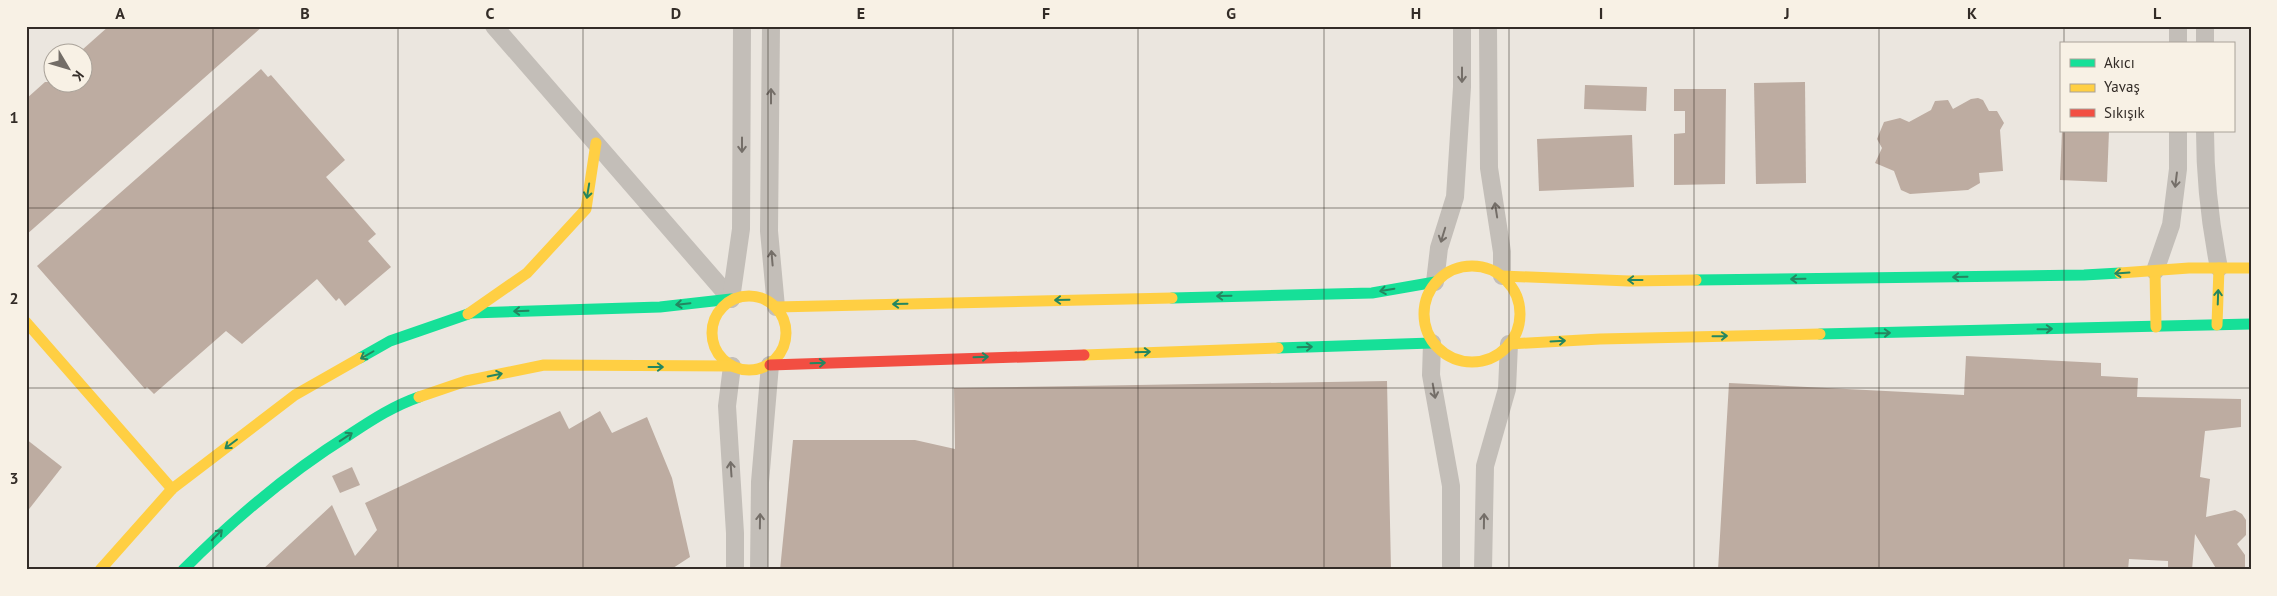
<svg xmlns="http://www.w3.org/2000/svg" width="2277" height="596" font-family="'PT Sans',sans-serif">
<rect width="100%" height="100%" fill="#ebe6df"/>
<g fill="#bdaca1">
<path d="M109 26H263L26 235V99L45 82H82V50Z"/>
<path d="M261 69 268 77 271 75 345 160 326 177 376 234 368 241 391 267 345 306 339 298 336 301 317 279 242 344 226 331 154 394 147 387 145 389 37 266Z"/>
<path d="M1805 82 1806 183 1756 184 1754 83Z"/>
<path d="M1585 85 1647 87 1646 111 1584 109Z"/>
<path d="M1674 89H1726L1725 184 1674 185V134L1685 133V111H1674Z"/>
<path d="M1978 98 1983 100 1989 111H1997L2004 123 2000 130 2003 171 1979 173 1980 183 1968 190 1910 194 1901 190 1894 171 1875 163 1882 148 1877 139 1884 122 1900 118 1909 122 1931 110 1935 101 1948 100 1953 109 1971 99Z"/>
<path d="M2062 131H2109L2107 182 2060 180Z"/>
<path d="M1632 135 1634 187 1539 191 1537 139Z"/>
<path d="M1966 356 2101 363V376L2138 378 2137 397 2241 399V427L2205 431 2200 477 2210 479 2206 517 2235 510 2242 514 2246 520V535L2237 544 2245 555V570H2217L2195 534 2192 570H2168V561L2129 559 2128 570H1718L1729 383 1964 395Z"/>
<path d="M1387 381 1391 570H780L793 440H915L955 449 954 388Z"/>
<path d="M560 411 569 429 600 411 612 433 647 417 672 478 690 557 670 570H262L332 505 355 556 377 530 365 503Z"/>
<path d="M26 439 62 467 26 513Z"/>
<path d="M352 467 360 485 340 493 332 476Z"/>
</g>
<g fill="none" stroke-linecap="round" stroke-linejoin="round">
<g stroke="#c3beb8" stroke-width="18">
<path d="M494 26 731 299"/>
<path d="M771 26 769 231 776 307"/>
<path d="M1488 26 1489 168 1502 252V276"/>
<path d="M2178 44V26"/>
<path d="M2205 44V26"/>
<path d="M2205 131C2205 178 2210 223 2219 268"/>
<path d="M2155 271 2171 225 2178 169V131"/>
<path d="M1435 282 1439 248 1455 197 1462 87V26"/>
<path d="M731 299 741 229 742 26"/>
<path d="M1432 343 1431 375 1451 486V570"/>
<path d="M732 366 727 406 735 533V570"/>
<path d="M759 570 760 482 770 365"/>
<path d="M1483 570 1485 466 1507 389 1509 344"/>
</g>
<g stroke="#16e098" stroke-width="11">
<path d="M1696 280 2084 275 2120 273"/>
<path d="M1172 298 1372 293 1435 282"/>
<path d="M1820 334 2251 324"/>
<path d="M1278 348 1432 343"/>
<path d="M360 358 390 341 471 313 660 307 731 299"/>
<path d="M183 570C234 519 288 473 349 435 372 420 393 406 419 397"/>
</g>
<g stroke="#ffcf43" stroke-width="11">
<circle cx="1472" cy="314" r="48"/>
<path d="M2155 271 2156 327"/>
<path d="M2120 273 2189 268H2251"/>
<path d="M1502 276 1629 281 1696 280"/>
<circle cx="749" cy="333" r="37"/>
<path d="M776 307 1172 298"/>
<path d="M468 314 527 273 586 209 596 143"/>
<path d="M26 322 172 489"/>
<path d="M2217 325 2219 268"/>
<path d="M1509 344 1600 339 1820 334"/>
<path d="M1084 355 1278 348"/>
<path d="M419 397 466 381 544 365 732 366"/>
<path d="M100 570 172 489 295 395 360 358"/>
</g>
<path stroke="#f24e42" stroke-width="11" d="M770 365 1084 355"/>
</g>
<defs><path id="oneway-shaft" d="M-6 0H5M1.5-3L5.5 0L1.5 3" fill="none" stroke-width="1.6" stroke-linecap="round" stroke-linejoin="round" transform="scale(1.25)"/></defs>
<g stroke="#746e68">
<use href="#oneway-shaft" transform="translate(1462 75) rotate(90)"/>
<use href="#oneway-shaft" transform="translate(771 96) rotate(-90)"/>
<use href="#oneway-shaft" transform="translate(742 145) rotate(90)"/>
<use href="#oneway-shaft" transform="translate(2176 180) rotate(97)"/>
<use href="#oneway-shaft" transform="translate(1496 210) rotate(-99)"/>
<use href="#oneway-shaft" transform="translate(1443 235) rotate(107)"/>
<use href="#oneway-shaft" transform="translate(772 258) rotate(-95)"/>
<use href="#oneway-shaft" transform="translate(1434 391) rotate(80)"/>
<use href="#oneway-shaft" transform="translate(731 469) rotate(-94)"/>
<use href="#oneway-shaft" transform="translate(760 521) rotate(-89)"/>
<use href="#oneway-shaft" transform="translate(1484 521) rotate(-89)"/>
</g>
<g stroke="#248660">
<use href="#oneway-shaft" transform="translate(588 191) rotate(99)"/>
<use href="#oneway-shaft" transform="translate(2122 273) rotate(176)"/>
<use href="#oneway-shaft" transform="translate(1960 277) rotate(179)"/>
<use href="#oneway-shaft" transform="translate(1798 279) rotate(179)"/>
<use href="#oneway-shaft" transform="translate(1635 280) rotate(180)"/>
<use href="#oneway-shaft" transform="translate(1387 290) rotate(170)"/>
<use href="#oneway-shaft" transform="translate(1224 296) rotate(179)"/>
<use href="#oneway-shaft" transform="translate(2218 297) rotate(-88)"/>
<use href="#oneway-shaft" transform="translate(1062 300) rotate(179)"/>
<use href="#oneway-shaft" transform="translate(683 304) rotate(174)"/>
<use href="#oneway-shaft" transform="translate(900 304) rotate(179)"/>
<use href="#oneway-shaft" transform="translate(521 311) rotate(178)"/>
<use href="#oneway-shaft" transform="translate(2045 329) rotate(-1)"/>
<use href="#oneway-shaft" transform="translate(1883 333) rotate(-1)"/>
<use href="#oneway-shaft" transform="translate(1720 336) rotate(-1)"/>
<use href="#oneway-shaft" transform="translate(1558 341) rotate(-3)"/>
<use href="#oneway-shaft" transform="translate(1305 347) rotate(-2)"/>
<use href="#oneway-shaft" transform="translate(1143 352) rotate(-2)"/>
<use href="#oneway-shaft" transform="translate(367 355) rotate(150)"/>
<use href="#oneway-shaft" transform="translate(981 357) rotate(-2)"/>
<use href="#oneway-shaft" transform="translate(818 363) rotate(-2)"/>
<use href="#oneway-shaft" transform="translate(656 367)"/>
<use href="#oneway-shaft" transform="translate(495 375) rotate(-11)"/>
<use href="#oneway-shaft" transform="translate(346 437) rotate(-33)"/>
<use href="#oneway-shaft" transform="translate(231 444) rotate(143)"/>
<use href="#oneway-shaft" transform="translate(217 535) rotate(-45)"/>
</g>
<path fill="none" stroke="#332c27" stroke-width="1" stroke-opacity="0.55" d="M213 26V570M398 26V570M583 26V570M768 26V570M953 26V570M1138 26V570M1324 26V570M1509 26V570M1694 26V570M1879 26V570M2064 26V44M2064 131V570M26 208H2251M26 388H2251"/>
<rect width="2277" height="596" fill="none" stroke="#f8f1e5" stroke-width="55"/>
<rect x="2060" y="42" width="175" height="90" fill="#f8f1e5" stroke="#a9a299"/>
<rect x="2070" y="59" width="25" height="8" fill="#16e098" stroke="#a9a299"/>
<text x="2104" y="68" font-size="15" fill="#332c27">Akıcı</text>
<rect x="2070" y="84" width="25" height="8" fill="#ffcf43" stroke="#a9a299"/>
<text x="2104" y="92" font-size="15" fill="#332c27">Yavaş</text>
<rect x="2070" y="109" width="25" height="8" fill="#f24e42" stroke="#a9a299"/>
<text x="2104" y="118" font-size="15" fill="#332c27">Sıkışık</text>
<g transform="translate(68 68) rotate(128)"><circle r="24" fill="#f8f1e5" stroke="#a9a299"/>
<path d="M0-4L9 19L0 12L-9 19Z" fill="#736d67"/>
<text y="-8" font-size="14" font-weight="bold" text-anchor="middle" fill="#332c27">K</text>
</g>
<rect x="28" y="28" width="2222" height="540" fill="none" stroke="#332c27" stroke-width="2"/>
<g font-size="16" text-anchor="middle" font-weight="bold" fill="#332c27">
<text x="120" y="19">A</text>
<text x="305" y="19">B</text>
<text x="490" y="19">C</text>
<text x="676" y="19">D</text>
<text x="861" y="19">E</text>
<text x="1046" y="19">F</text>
<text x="1231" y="19">G</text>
<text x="1416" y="19">H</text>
<text x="1601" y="19">I</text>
<text x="1787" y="19">J</text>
<text x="1972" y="19">K</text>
<text x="2157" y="19">L</text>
<text x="14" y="123">1</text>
<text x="14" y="304">2</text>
<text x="14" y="484">3</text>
</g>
</svg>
